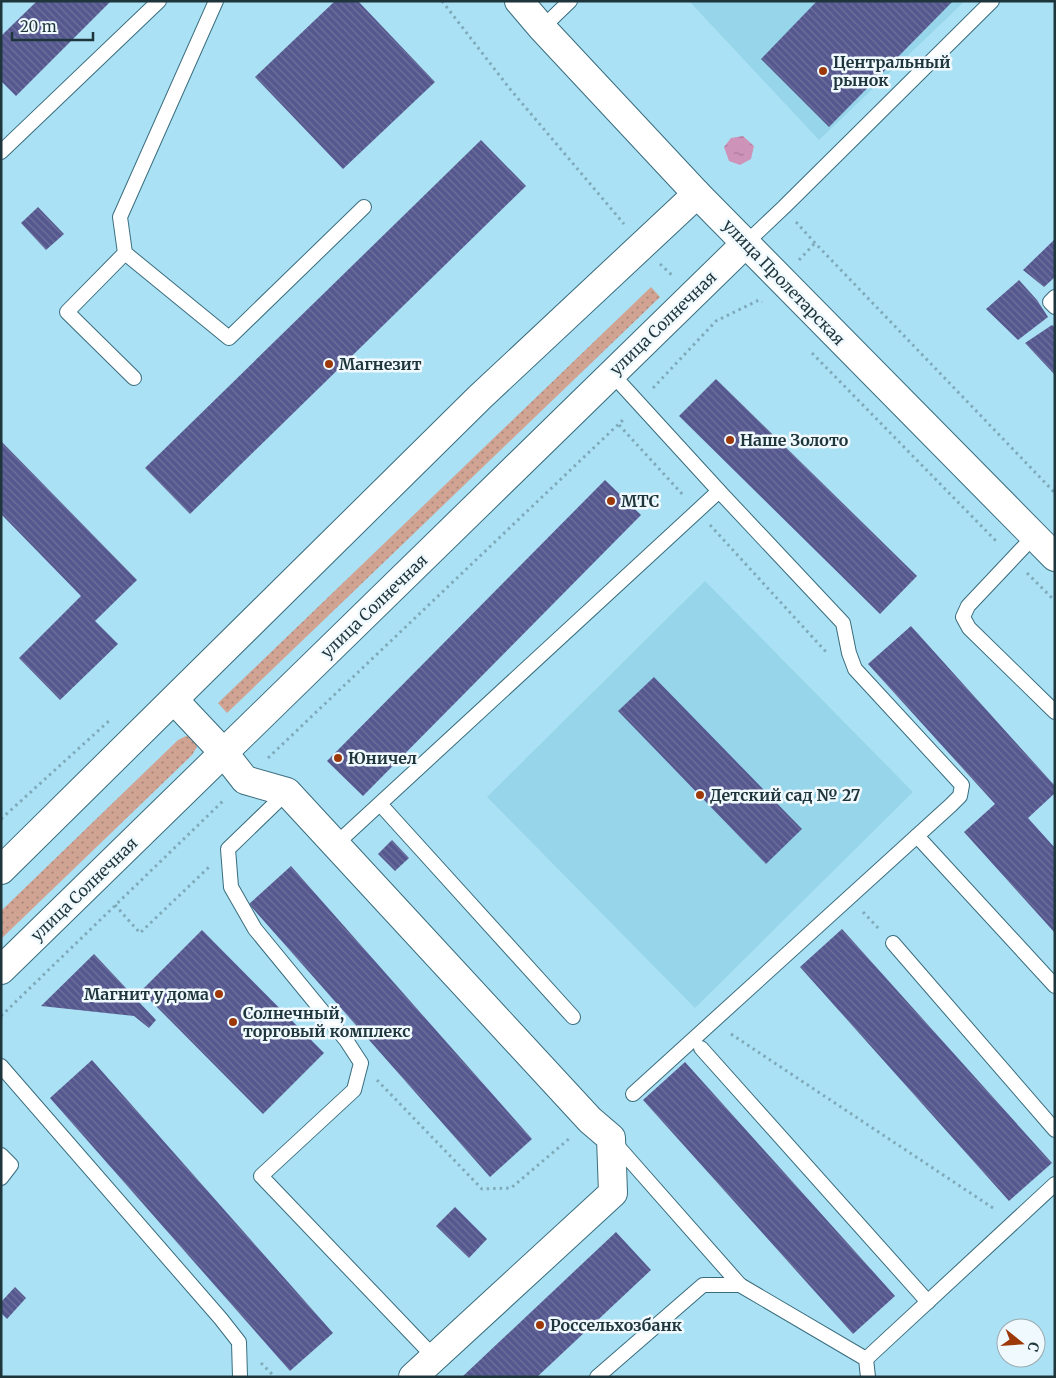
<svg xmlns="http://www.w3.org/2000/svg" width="1056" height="1378" font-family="Merriweather,serif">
<defs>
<pattern id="grass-dots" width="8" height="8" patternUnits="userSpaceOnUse" patternTransform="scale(1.25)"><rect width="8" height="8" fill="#d0a393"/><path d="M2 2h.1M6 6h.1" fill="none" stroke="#a88679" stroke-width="1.8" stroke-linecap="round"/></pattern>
<pattern id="water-ripples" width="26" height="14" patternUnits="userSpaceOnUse" patternTransform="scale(1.25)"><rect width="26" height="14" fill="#ce93b9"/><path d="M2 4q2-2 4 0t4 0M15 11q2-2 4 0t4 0" fill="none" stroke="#a77998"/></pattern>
<pattern id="building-back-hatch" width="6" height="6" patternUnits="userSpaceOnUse" patternTransform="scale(1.25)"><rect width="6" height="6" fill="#55588e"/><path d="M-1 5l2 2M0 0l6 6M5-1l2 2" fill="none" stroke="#6f729c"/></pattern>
</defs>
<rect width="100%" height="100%" fill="#abe1f4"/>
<g fill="#97d5ea">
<path d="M689 1H965L819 140Z"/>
<path d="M705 581 913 792 695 1008 487 797Z"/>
</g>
<g fill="url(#grass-dots)">
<path d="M651 287 660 297 227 713 218 703Z"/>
<path d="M186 736 190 737 196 743 197 747 192 755 1 939V911L178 740Z"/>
</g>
<path fill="url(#water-ripples)" d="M743 136 754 146 751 159 740 165 729 161 724 147 731 138Z"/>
<g fill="url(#building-back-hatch)">
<path d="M37 1H111L16 96 1 81V36Z"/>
<path d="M335 1H358L435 82 343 169 255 77Z"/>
<path d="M817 1H953L829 127 761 59Z"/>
<path d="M481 140 526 186 190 514 145 468Z"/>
<path d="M38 207 64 234 46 250 21 223Z"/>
<path d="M1055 239V277L1044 287 1023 270Z"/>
<path d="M1019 280 1037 300 1048 317 1018 340 986 309Z"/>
<path d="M1052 325 1055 327V375L1025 343Z"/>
<path d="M716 379 917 576 880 614 679 416Z"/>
<path d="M1 441 137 580 95 621 118 644 60 700 19 658 81 596 1 514Z"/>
<path d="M605 480 641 515 363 796 327 761Z"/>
<path d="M911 626 1055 786V793L1028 818 1055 848V933L964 832 995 804 868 664Z"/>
<path d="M654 677 802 829 766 864 618 711Z"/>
<path d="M392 840 409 858 395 871 378 854Z"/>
<path d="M291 866 532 1139 490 1177 249 904Z"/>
<path d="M842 929 1052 1163 1009 1201 800 967Z"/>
<path d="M202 930 324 1053 263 1114 141 991Z"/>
<path d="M94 954 156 1020 149 1028 134 1016 41 1006Z"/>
<path d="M92 1060 333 1333 290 1371 50 1098Z"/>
<path d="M685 1062 895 1296 853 1334 643 1100Z"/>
<path d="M455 1207 487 1239 469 1258 436 1226Z"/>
<path d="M616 1232 651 1270 537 1377H462Z"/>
<path d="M15 1287 26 1298 7 1319 1 1313V1302Z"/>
</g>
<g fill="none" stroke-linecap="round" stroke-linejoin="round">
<g stroke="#396d7d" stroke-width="16">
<g id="service">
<path d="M216 1 120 217 125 253 229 338 364 207"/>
<path d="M542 28 570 1"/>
<path d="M1 152 159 1"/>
<path d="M746 243 784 207 992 1"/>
<path d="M125 253 67 312 134 378"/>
<path d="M1055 297 1050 302 1055 307"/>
<path d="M1034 536 968 606 963 617 969 628 1055 712"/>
<path d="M287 792 228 849 231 887 255 929 346 1040 361 1063 354 1090 261 1176 434 1357"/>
<path d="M380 804 573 1017"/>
<path d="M917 836 1055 986"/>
<path d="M335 845 719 491 612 374"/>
<path d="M893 943 1055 1130"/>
<path d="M701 1048 928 1302"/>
<path d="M1 1066 221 1319 239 1342 240 1377"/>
<path d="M633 1094 951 805 960 796 962 785 855 669 849 653 843 623 719 491"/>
<path d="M613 1141 740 1285"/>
<path d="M1 1155 11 1165 1 1178"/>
<path d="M866 1359 1055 1184"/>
<path d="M597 1377 703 1285H740L866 1359 868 1377"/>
</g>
</g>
<g stroke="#396d7d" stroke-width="30">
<path id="minor" d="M224 753 245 780 287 792 590 1120 611 1138 613 1193 413 1377"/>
</g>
<g stroke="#396d7d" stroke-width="30">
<path id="tertiary" d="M174 700 224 753"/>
</g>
<g stroke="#396d7d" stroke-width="30">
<g id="secondary">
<path d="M519 1 542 28 697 194 1055 557"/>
<path d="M1 870 480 397 697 194"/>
<path d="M1 970 746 243"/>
</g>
</g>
<g stroke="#7faaba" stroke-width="3" stroke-dasharray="2.5 4" stroke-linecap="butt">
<path d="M442 1 510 89 624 224"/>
<path d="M796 222 815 243 1055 493"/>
<path d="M799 260 815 243"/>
<path d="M660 264 674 277"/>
<path d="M812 353 998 543"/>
<path d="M653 388 716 321 759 300 762 302"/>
<path d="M619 425 684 496"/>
<path d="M710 525 827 653"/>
<path d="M1027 573 1055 601"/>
<path d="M268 758 625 418"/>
<path d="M1 819 110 720"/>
<path d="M115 905 140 933 209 867"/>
<path d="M863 912 879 929"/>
<path d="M1 1016 225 799"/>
<path d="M731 1034 996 1210"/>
<path d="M377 1080 482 1189 511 1188 570 1138"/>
<path d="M261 1363 275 1377"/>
</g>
<use href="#service" stroke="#fff" stroke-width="14"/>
<use href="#minor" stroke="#fff" stroke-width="28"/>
<use href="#tertiary" stroke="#fff" stroke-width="28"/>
<use href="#secondary" stroke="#fff" stroke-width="28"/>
</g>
<g fill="#9d3809" stroke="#f0fafe" stroke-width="2">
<circle cx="823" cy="71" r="5"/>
<circle cx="329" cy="364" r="5"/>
<circle cx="730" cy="440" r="5"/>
<circle cx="611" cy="501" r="5"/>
<circle cx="338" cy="758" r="5"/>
<circle cx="700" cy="795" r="5"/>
<circle cx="219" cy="994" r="5"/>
<circle cx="233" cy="1022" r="5"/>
<circle cx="540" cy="1325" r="5"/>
</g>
<g text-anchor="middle" stroke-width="5" stroke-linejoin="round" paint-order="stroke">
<g font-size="16" font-weight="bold" fill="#1f353c" stroke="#f0fafe" text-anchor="start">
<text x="833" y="68">Центральный<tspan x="833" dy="18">рынок</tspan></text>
<text x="339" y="370">Магнезит</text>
<text x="740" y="446">Наше Золото</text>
<text x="621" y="507">МТС</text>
<text x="348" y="764">Юничел</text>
<text x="710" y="801">Детский сад № 27</text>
<text x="209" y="1000" text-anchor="end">Магнит у дома</text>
<text x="243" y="1019">Солнечный,<tspan x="243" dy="18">торговый комплекс</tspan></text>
<text x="550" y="1331">Россельхозбанк</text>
</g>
<g font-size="16" fill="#1f353c" stroke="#f0fafe">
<text transform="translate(784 282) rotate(46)" y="6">улица Пролетарская</text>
<text transform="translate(663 323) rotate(-44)" y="6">улица Солнечная</text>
<text transform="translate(374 606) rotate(-44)" y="6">улица Солнечная</text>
<text transform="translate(84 889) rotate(-44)" y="6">улица Солнечная</text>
</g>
</g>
<rect width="1056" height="1378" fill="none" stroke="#1f353c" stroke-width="5"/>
<g transform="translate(1021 1343) rotate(107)"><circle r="24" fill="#f0fafe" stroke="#9cabb0"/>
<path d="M0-4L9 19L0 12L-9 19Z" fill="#9d3809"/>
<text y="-8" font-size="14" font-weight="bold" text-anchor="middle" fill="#1f353c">С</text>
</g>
<path d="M12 32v8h81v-8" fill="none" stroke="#1f353c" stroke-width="2.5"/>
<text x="20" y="32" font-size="15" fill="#1f353c" stroke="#f0fafe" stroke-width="4" paint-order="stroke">20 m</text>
</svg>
